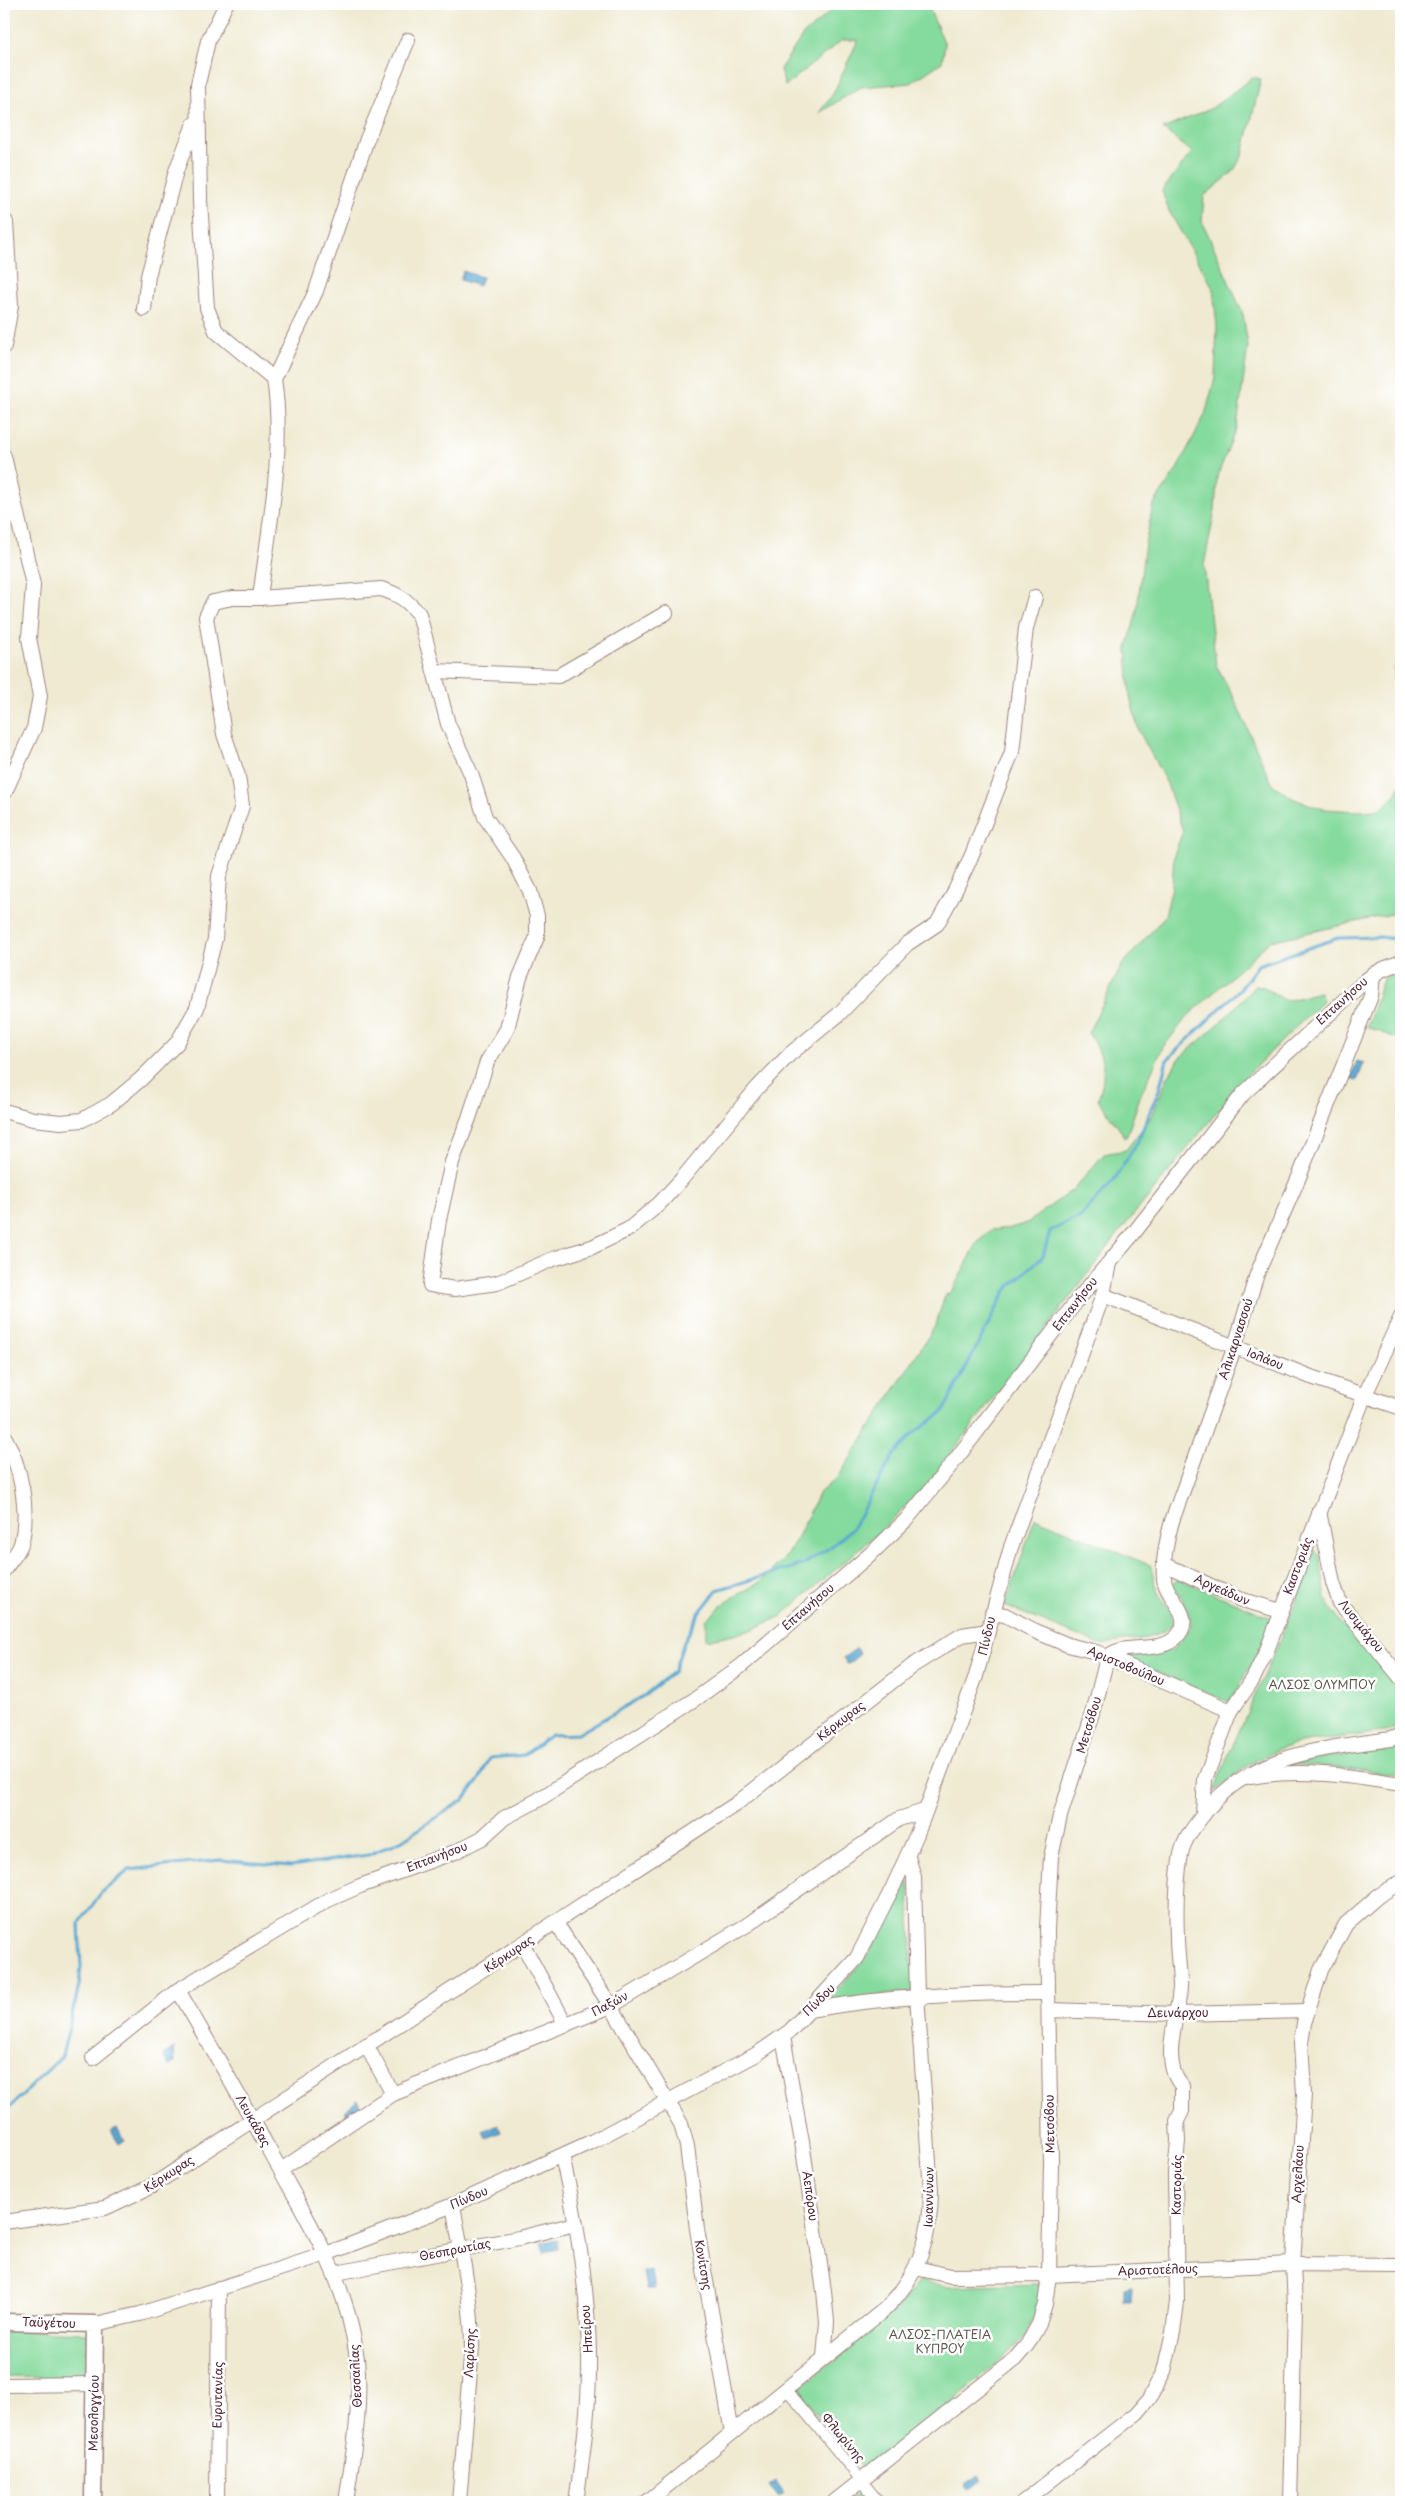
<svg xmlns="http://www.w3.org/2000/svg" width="1405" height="2506" font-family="'Playpen Sans',sans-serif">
<rect width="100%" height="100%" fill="#fff"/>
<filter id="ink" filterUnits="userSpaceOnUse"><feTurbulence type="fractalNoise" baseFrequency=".02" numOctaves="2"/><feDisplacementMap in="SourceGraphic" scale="10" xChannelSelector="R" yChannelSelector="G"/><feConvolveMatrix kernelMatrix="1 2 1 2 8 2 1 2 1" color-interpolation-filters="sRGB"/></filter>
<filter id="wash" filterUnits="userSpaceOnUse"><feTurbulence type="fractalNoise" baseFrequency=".0096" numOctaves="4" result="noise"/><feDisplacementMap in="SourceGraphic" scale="20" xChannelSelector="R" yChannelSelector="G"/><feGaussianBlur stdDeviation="1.12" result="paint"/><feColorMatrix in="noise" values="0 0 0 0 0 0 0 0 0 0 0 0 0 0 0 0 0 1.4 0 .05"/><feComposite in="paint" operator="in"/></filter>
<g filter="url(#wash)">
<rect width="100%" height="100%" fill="#efead1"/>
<g fill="#85da9d" stroke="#687c64">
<path d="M839 4H927L945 44 942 62 911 83 861 87 819 113 833 94 858 40H842L785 86 780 69 803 35Z"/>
<path d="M1253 77 1261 79 1243 154 1233 172 1204 196 1202 221 1243 314 1248 346 1237 426 1217 477 1215 510 1204 565 1216 665 1233 696 1272 784 1294 799 1323 809 1359 811 1378 810 1394 797 1401 784V917L1392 914 1270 941 1188 1016 1163 1047 1141 1094 1126 1138 1098 1100C1107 1074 1105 1056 1088 1033L1122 965 1165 916 1172 887 1174 855 1183 831 1167 784 1139 731 1130 697 1127 648 1137 611 1144 550 1153 505 1176 471 1205 415 1215 378 1217 326 1213 288 1169 211 1162 191 1192 152 1163 129 1212 108Z"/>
<path d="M1401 649V694L1394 691 1395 668Z"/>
<path d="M1401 970V1040L1367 1027 1383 979 1395 972Z"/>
<path d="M1255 986 1264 987 1286 1001 1320 992 1323 1001 1247 1075 1118 1234 928 1484 884 1528 780 1617 748 1631 706 1640V1620L727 1601 760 1582 784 1559 799 1535 818 1494 839 1476 935 1326 945 1296 952 1291 978 1242 991 1230 1011 1228 1027 1223 1075 1188 1104 1154 1126 1150 1152 1116 1167 1078 1180 1058 1225 1018Z"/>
<path d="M1035 1518 1152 1566C1153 1584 1158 1599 1172 1611V1624C1151 1645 1129 1636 1103 1646L1005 1606Z"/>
<path d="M1314 1549 1320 1557 1326 1599 1340 1623 1359 1641 1397 1686C1403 1697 1405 1717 1398 1728 1367 1736 1337 1737 1306 1742 1270 1748 1240 1769 1213 1793 1245 1711 1288 1634 1314 1549Z"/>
<path d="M1179 1579 1272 1618 1255 1660 1229 1702 1128 1660 1126 1657 1173 1650 1192 1626C1188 1610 1183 1598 1171 1585Z"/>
<path d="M1401 1745V1776L1353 1769 1287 1764 1327 1757 1384 1751Z"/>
<path d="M909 1882 913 1992 827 2001 869 1954 905 1883Z"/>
<path d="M920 2280 948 2287 1039 2284 1041 2295 1026 2336 998 2363 865 2473 798 2390 897 2308Z"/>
<path d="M4 2330 86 2333 87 2378 4 2377Z"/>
</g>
<path fill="#6cba84" stroke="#5b6c58" d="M862 2490 873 2502H845Z"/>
<g fill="#57a6d1" stroke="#50627e">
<path d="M463 271 482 277 479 286 460 280Z"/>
<path d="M1357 1061 1364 1063 1357 1081 1350 1079Z"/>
<path d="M857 1648 860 1654 848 1664 843 1658Z"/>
<path d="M174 2048 175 2062 169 2066 163 2055Z"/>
<path d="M358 2100 362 2108 350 2116 344 2111Z"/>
<path d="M498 2124 501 2132 486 2138 483 2131Z"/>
<path d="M117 2128 125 2140 119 2144 111 2131Z"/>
<path d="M558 2240V2249L544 2252 541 2242Z"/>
<path d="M652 2270 655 2289H646L643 2272Z"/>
<path d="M1131 2287 1130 2302H1123V2289Z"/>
<path d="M979 2475 982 2480 969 2490 965 2485Z"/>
<path d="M776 2481 785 2494 779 2498 769 2486Z"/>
</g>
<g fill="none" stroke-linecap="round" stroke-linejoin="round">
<path stroke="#57a6d1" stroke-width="3" d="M4 2108 10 2107 62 2056 79 1986 81 1967 79 1924 101 1893 129 1870 220 1860 291 1866 368 1855 401 1841 463 1800 479 1780 490 1758 524 1755 551 1735 578 1734 645 1695 674 1671 684 1642 699 1613 717 1590 804 1564 832 1546 852 1529 893 1456 914 1433 943 1412 1006 1290 1043 1256 1050 1231 1080 1217 1114 1180 1137 1143 1159 1090 1167 1060 1242 987 1258 965 1338 938 1381 937 1401 940"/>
</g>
</g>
<g filter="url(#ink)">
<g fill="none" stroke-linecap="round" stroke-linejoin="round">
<g stroke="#9c847e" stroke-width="12">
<path id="pedestrian" d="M787 2390 879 2502"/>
</g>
<g stroke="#9c847e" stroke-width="16">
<g id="minor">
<path d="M226 4 208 41 198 84 200 201 207 308 216 331 274 379C285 452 269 525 260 598L381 589C398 594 407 600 419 614L448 724 471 774 485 817 513 858 530 891 537 916V937L520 977 507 1029 487 1062 469 1118 452 1162 439 1220 430 1285 455 1289 497 1283 553 1259 592 1247 629 1229 659 1204 681 1180 758 1087 790 1054 838 1015 907 944 937 924 952 897 972 855 1012 752 1026 628 1035 597"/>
<path d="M144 309 148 276 176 171 194 124"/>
<path d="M4 346 11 306 6 222"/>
<path d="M274 379 316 291 367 139 408 40"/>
<path d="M4 456 33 585 29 638 40 696 34 728 4 794"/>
<path d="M434 671 558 676 666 613"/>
<path d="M4 1111 33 1119 61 1122 82 1120 111 1104 141 1079 177 1043 197 1008 215 939 219 876 242 806 238 776 224 734 206 617 213 602 233 598H260"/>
<path d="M1103 1295 1311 1377 1401 1408"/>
<path d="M4 1436C21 1466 30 1511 21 1544 18 1553 9 1562 4 1570"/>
<path d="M1319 1511 1333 1583 1340 1603 1401 1678"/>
<path d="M1164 1564 1239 1599 1281 1611"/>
<path d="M992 1613 1005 1615 1037 1632 1068 1645 1096 1652 1231 1711"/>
<path d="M1250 1777C1301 1768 1351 1776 1401 1784"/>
<path d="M1203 1815 1205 1779 1231 1711 1253 1679 1267 1650 1364 1397 1401 1317"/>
<path d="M556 1923 611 2006 681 2124 687 2146 697 2229 732 2433"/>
<path d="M523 1945 566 2025"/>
<path d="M178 1990C212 2048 245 2106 277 2164 313 2229 348 2284 357 2359 362 2407 353 2455 346 2502"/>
<path d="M809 2010C888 1996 967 1993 1048 1993"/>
<path d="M1049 2010 1176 2014 1307 2011"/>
<path d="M783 2037 802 2142 824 2291 827 2322 824 2357"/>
<path d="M366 2045 393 2094"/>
<path d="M93 2058 178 1990 328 1900 360 1886 455 1852 482 1838 504 1818 538 1800 697 1698 741 1666 875 1550 906 1520 956 1459 1079 1298 1133 1234 1243 1094 1366 980 1381 970 1401 962"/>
<path d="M562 2156C577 2220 588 2289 589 2355 590 2404 583 2454 576 2502"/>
<path d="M281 2170 393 2094 611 2006 747 1925 899 1819 924 1811"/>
<path d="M453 2205C461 2253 472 2298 472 2347L459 2502"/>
<path d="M4 2222 105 2208 150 2187 736 1804 912 1666 962 1635 988 1631"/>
<path d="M916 2268 951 2276 1049 2275 1293 2264 1401 2265"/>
<path d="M336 2273 519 2238 575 2224"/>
<path d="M95 2324 140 2314 326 2254 453 2205 593 2141 757 2054 790 2031 857 1958 893 1887 917 1834 976 1676 1011 1547 1103 1295 1109 1263"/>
<path d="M4 2385 95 2384"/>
<path d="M217 2502 219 2288"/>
<path d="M647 2502 885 2309C919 2276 931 2237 931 2190L917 1996 914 1877 908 1857"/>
<path d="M834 2502 1015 2359 1027 2345 1039 2324 1045 2304 1049 2275 1051 2163 1047 1929 1051 1857 1060 1816 1093 1714 1107 1658C1122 1640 1162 1657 1179 1634 1194 1614 1166 1598 1164 1579 1162 1560 1167 1539 1172 1521L1235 1346 1257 1274 1299 1177 1371 996 1373 974"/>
<path d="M1023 2502 1137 2413 1149 2399 1164 2371 1173 2332 1177 2302 1175 2173 1178 2141 1177 2121 1182 2111V2086C1159 2062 1179 2016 1180 1987 1180 1970 1177 1954 1177 1937 1176 1911 1176 1881 1181 1854 1184 1839 1194 1827 1203 1815 1248 1754 1322 1749 1391 1739L1401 1735"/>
<path d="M1290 2502 1295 2307 1293 2264 1304 2094 1301 2043 1304 2023 1321 1970 1346 1924 1378 1896 1401 1882"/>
</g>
</g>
<g stroke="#9c847e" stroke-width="19">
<path id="tertiary" d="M4 2322 95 2324 93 2502"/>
</g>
<use href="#pedestrian" stroke="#fff" stroke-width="10"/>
<use href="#minor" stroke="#fff" stroke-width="14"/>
<use href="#tertiary" stroke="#fff" stroke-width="16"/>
</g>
</g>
<g text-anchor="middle" stroke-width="5" stroke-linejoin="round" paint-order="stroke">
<g font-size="12" fill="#4a1f2b" stroke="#fff">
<text transform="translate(1342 1001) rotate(-42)" y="4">Επτανήσου</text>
<text transform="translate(1075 1304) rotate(-52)" y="4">Επτανήσου</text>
<text transform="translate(1236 1339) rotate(-72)" y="4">Αλικαρνασσού</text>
<text transform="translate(1265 1359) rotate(22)" y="4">Ιολάου</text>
<text transform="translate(1298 1566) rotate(-69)" y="4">Καστοριάς</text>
<text transform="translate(1222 1590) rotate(24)" y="4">Αργεάδων</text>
<text transform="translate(808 1607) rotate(-41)" y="4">Επτανήσου</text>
<text transform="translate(1361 1626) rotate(51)" y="4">Λυσιμάχου</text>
<text transform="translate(987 1636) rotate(-77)" y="4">Πίνδου</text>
<text transform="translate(1126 1666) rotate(23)" y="4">Αριστοβούλου</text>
<text transform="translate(841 1721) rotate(-38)" y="4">Κέρκυρας</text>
<text transform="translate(1089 1725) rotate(-73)" y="4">Μετσόβου</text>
<text transform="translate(437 1857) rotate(-21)" y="4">Επτανήσου</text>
<text transform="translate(509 1954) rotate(-34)" y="4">Κέρκυρας</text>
<text transform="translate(819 2000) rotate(-45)" y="4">Πίνδου</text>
<text transform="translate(610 2004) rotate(-28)" y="4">Παξών</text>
<text x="1178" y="2017">Δεινάρχου</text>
<text transform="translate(253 2121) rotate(61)" y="4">Λευκάδας</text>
<text transform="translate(1050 2124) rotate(-91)" y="4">Μετσόβου</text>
<text transform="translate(169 2174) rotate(-33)" y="4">Κέρκυρας</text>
<text transform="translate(1298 2174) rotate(-87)" y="4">Αρχελάου</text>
<text transform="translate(1177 2185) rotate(-89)" y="4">Καστοριάς</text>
<text transform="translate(810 2196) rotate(82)" y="4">Αεπόρου</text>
<text transform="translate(929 2197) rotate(-89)" y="4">Ιωαννίνων</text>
<text transform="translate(469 2198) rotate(-23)" y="4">Πίνδου</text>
<text transform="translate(455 2250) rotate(-11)" y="4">Θεσπρωτίας</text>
<text transform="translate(703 2265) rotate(80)" y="4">Κονίτσης</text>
<text transform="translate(1158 2270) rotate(-2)" y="4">Αριστοτέλους</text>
<text transform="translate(49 2323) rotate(2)" y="4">Ταϋγέτου</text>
<text transform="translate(587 2329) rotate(-94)" y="4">Ηπείρου</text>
<text transform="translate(470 2353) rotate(-87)" y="4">Λαρίσης</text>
<text transform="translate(356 2376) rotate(-93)" y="4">Θεσσαλίας</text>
<text transform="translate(218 2395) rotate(-89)" y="4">Ευρυτανίας</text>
<text transform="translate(94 2413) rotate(-89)" y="4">Μεσολογγίου</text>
<text transform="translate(843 2438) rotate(50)" y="4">Φλωρίνης</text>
</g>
<g font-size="12" fill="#5c574d" stroke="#fff">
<text x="1322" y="1689">ΑΛΣΟΣ ΟΛΥΜΠΟΥ</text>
<text x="940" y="2339">ΑΛΣΟΣ-ΠΛΑΤΕΙΑ<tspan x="940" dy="14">ΚΥΠΡΟΥ</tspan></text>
</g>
</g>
<rect width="1405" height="2506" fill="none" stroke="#fff" stroke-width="20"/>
</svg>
